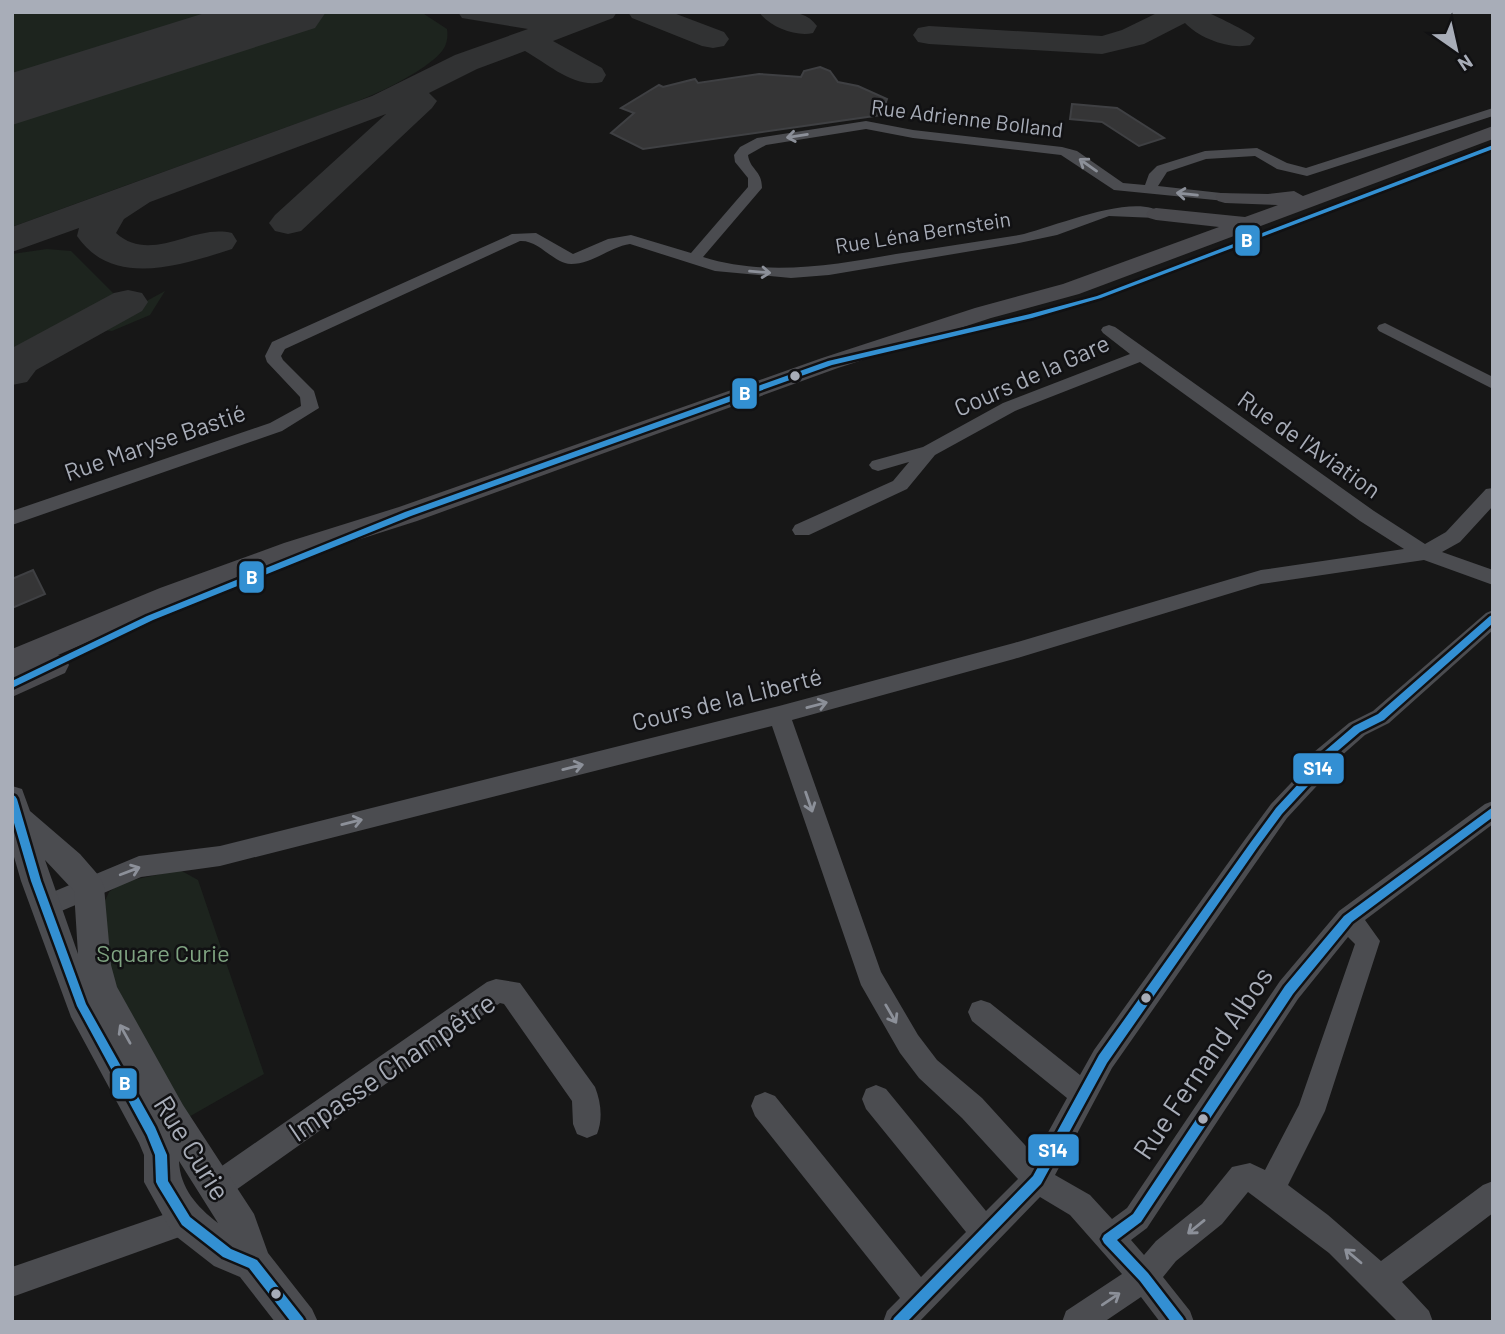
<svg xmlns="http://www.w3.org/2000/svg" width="1505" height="1334" font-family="Barlow,sans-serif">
<rect width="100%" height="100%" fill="#171717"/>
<g fill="#1d241e">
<path d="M12 12H421L447 29C449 43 444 51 433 60 389 95 321 114 268 134 183 165 97 196 12 227Z"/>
<path d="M47 249 71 251 114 294V298L101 309 12 359V254Z"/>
<path d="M165 291 150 315 112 331 95 329Z"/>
<path d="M180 870 198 880 264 1074 187 1118 111 982 102 907 109 892 123 882Z"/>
</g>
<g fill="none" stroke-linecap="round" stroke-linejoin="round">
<g fill="#313233" fill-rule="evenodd">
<path d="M458 12H617L613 18 553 41 602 68 606 75 602 82C575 89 548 64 525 51L477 69 429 93 437 101 432 108 301 231 288 234 275 231 269 223 275 215 386 114 150 202 124 219 116 233C152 265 193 223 232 233L237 241 232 249C182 265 113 289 77 236L79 228 12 252V227L372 96 455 55 528 29 462 18Z"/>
<path d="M628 12H671L724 32 729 39 724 46 713 48 702 46 632 18Z"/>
<path d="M759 12C779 12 804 7 817 26L813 33C796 37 769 27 759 12Z"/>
<path d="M1159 12C1174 12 1190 10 1205 12 1211 13 1251 33 1255 38L1250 45C1230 50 1199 38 1185 23L1144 44 1102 54 929 44 918 42 913 35 918 28 929 26 1102 36 1122 30Z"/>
<path d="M128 290 142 293 148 302 142 311 36 370 27 382 12 385V348L114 293Z"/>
</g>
<path fill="#313233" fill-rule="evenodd" d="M208 12H326L315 28 12 125V73Z"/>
</g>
<g fill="#353536" stroke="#3f4043" stroke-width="2">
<path d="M820 67 830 71 838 82 858 86 887 99 881 115 643 149 611 133 634 113 621 108 659 85 663 87 695 79 698 83 759 74 801 77 804 71Z"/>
<path d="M1072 104 1117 108 1164 138 1139 146 1102 122 1070 119Z"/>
<path d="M33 570 45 594 12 608V579Z"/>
</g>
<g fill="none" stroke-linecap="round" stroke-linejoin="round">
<g fill="#4b4c50" fill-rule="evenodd">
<path d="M1493 108V116L1307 176 1277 169 1255 156 1206 159 1167 172 1158 186 1230 194 1232 197 1230 200 1225 201 1114 190 1061 155 913 138 866 129 766 145 748 155C750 170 762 170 762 188L703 257C766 277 834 265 896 254 937 248 978 241 1019 235 1052 228 1137 190 1163 214L1156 218 1109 216 1057 235 1019 243 829 275 791 278 715 271 630 244C610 247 592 264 571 264 552 263 540 240 520 241L285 349 281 356 283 360 314 391 319 408 282 431 12 525V511L270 423 301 406 300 397 267 362 265 356 272 342 512 234 536 233 573 254 608 239 631 235 691 253 748 187V178L735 162 734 155 740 147 757 138 866 121 913 130 1062 147 1077 151 1123 183 1145 185 1149 174 1157 166 1205 151 1257 148 1287 163 1306 168Z"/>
<path d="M1385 323 1493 377V389L1379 331 1377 328 1379 325Z"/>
<path d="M1109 325 1115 327 1374 511 1425 544 1446 532 1486 489 1493 488V506L1460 542 1442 552 1493 570V585L1424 560 1261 584 1014 659 792 720 881 972 918 1035 937 1060 982 1098 1035 1156 1067 1098 972 1021 968 1012 972 1003 981 1000 990 1003 1080 1075 1094 1050 1246 838 1271 804 1309 764 1314 752 1349 723 1373 711 1486 613 1493 610V630L1389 723 1365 735 1331 765 1326 776 1287 818 1112 1068 1055 1175 1090 1195 1112 1219 1127 1208 1280 981 1339 911 1485 804 1493 801V824L1365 920 1380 941 1325 1111 1288 1185 1328 1215 1381 1261 1483 1185 1493 1181V1213L1402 1282 1429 1311 1433 1322H1398L1329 1253 1248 1192 1222 1224 1176 1261 1163 1277 1190 1311 1194 1322H1160L1141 1297 1104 1322H1062L1066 1311 1122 1274 1070 1215 1040 1197 919 1322H883L887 1311 900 1298 755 1116 751 1106 755 1096 765 1092 775 1096 921 1277 966 1232 866 1109 862 1099 866 1089 876 1085 886 1089 986 1211 1018 1179 962 1118 919 1078 900 1053 861 985 772 726 220 866 141 877 45 918 36 915 33 907 36 899 139 856 220 846 779 706 1014 643 1261 570 1404 549 1360 521 1140 362 1015 411 935 455 907 489 809 535H795L792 530 795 525 893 481 909 462 878 471 872 469 869 465 872 461 923 447 1003 403 1130 354 1103 333 1101 330 1103 327ZM1348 937 1355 944 1299 1105 1265 1170 1250 1163 1232 1167 1202 1204 1156 1241 1144 1255 1131 1240 1147 1228 1298 999Z"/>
<path d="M496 979 520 983 595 1087C601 1102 603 1119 597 1134L587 1138 577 1134 573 1124 572 1101 504 1004 500 1003 226 1197 216 1201 206 1197 202 1187 206 1177 487 982Z"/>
<path d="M186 1207 196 1211 200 1221 196 1231 12 1297V1267Z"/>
</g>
<path fill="#4b4c50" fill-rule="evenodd" d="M12 786 22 789 30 811 80 854 100 877 104 887 111 965 117 987 183 1105 254 1214 268 1253 312 1309 318 1322H275L240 1277 214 1266 173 1234 144 1182V1155L139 1143 71 1017 21 881 12 850ZM45 860 74 891 78 954ZM179 1161 218 1223C197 1207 180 1188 179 1161Z"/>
<path fill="#4a4a4e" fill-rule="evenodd" d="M1493 126V139L1079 294 991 318 838 368 417 521 304 557 180 602 58 655 65 657 69 665 65 673 12 697V649L160 588 284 543 399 507 822 358 975 308 1063 284 1219 227 1156 220 1149 218 1146 214 1149 210 1156 208 1245 217 1278 205 1225 203 1218 201 1215 197 1218 193 1268 194 1294 191 1303 196Z"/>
<g stroke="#111113" stroke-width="5">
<g id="bus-1">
<path d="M1493 145V149L1101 298 1032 318 832 365 411 516 153 620 12 688V681L147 616 405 512 828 361 1030 314 1097 296Z"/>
<path d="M12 795 15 796 17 799 41 881 86 1004 155 1127 167 1155 168 1181 190 1217 231 1249 257 1260 303 1318 305 1322H291L249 1268 223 1257 182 1225 158 1186 156 1182 155 1155 147 1135 77 1006 31 881 12 816Z"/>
</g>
</g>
<g stroke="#111113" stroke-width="5">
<g id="bus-2">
<path d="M1493 615V623L1384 720 1360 732 1326 761 1321 772 1282 814 1257 848 1107 1063 1041 1184 907 1322H892L894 1318 1033 1176 1099 1055 1251 842 1276 808 1314 767 1319 756 1354 726 1378 714 1490 616Z"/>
<path d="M1493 807V817L1352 922 1293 994 1141 1222 1117 1240 1148 1273 1183 1318 1185 1322H1171L1140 1281 1104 1243 1102 1239 1104 1235 1133 1214 1285 986 1344 916Z"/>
</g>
</g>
<use href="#bus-1" fill="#3390d2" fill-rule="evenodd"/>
<use href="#bus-2" fill="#338fd3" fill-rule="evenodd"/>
</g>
<defs><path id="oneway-shaft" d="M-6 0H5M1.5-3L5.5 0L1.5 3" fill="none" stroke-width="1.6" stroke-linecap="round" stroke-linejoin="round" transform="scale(1.75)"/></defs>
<g stroke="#8c9099">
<use href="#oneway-shaft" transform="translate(797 136) rotate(171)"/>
<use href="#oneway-shaft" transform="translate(1088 165) rotate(-145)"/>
<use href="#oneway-shaft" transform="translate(1187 194) rotate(-174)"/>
<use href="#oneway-shaft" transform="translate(760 272) rotate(5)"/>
<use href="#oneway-shaft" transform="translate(817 705) rotate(-15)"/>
<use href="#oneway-shaft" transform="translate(573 767) rotate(-14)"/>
<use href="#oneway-shaft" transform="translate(809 802) rotate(71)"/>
<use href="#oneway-shaft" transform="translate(352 822) rotate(-14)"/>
<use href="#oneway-shaft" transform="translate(130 871) rotate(-21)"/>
<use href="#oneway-shaft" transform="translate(891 1014) rotate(60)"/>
<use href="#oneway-shaft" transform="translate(125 1034) rotate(-119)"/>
<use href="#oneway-shaft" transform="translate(1196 1227) rotate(141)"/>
<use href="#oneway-shaft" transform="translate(1353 1256) rotate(-140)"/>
<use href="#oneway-shaft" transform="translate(1111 1299) rotate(-34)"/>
</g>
<g fill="#a8adb8" stroke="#111113" stroke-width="2.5">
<circle cx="795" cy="376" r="6"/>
<circle cx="1146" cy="998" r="6"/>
<circle cx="1203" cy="1119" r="6"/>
<circle cx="276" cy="1294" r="6"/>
</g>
<g text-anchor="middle" stroke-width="5" stroke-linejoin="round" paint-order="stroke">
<g font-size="21" fill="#a8adb8" stroke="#111113">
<text transform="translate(967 119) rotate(7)" y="7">Rue Adrienne Bolland</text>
<text transform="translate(923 233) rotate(-9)" y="7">Rue Léna Bernstein</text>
</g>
<g font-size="24" fill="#a8adb8" stroke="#111113">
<text transform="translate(1032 376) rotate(-24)" y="8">Cours de la Gare</text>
<text transform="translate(155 443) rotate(-19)" y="8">Rue Maryse Bastié</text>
<text transform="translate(1309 445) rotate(35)" y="8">Rue de l'Aviation</text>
<text transform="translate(727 700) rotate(-14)" y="8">Cours de la Liberté</text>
</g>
<g font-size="24" fill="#7fa381" stroke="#111113">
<text x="163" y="962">Square Curie</text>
</g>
<g font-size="28" fill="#a8adb8" stroke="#111113">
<text transform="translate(1203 1063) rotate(-56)" y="10">Rue Fernand Albos</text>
<text transform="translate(392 1067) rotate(-34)" y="10">Impasse Champêtre</text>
<text transform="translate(192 1148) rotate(58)" y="10">Rue Curie</text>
</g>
</g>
<g stroke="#111113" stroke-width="2.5">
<rect x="1234" y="224" width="27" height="33" rx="7" fill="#3390d2"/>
<rect x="731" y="377" width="27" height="33" rx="7" fill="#3390d2"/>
<rect x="238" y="560" width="27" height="34" rx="7" fill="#3390d2"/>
<rect x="1292" y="752" width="53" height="33" rx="7" fill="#338fd3"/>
<rect x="111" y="1067" width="27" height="33" rx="7" fill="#3390d2"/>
<rect x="1027" y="1133" width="53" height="34" rx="7" fill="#338fd3"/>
</g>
<g font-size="19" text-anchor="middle" font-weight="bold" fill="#fff">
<text x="1247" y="247">B</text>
<text x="745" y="400">B</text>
<text x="252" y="584">B</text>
<text x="1318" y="775">S14</text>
<text x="125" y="1090">B</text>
<text x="1053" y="1157">S14</text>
</g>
<rect width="1505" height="1334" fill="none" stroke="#a8adb8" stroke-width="28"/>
<g transform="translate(1456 49) rotate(146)" stroke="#111113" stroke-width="5" paint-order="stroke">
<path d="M0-5L12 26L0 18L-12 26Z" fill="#a8adb8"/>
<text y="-10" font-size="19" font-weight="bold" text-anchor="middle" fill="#a8adb8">N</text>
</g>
</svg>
